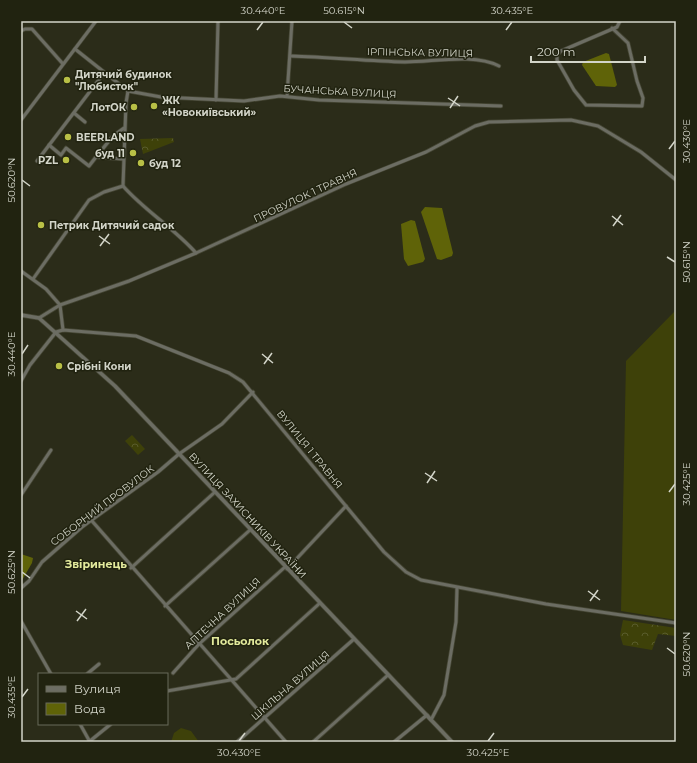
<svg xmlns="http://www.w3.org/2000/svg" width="697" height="763" font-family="Montserrat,sans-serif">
<defs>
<pattern id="forest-crowns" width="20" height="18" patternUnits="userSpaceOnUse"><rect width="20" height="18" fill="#3e4109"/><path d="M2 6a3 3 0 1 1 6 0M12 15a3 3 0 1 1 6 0" fill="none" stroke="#595c2c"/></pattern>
</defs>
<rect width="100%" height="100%" fill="#2b2c19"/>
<g fill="#3e4109">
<path d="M676 310V620L621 611 626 361Z"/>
<path d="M181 728 191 731 199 742H171L174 733Z"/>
</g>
<g fill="url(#forest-crowns)">
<path d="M173 138 174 142 143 154 140 139Z"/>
<path d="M132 435 145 449 138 455 125 441Z"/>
<path d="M623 620 676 628V636L658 634 652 650 623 645 620 635Z"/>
</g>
<g fill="#5f6308">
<path d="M606 53 609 54 617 85 615 87 596 86 582 65 583 62Z"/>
<path d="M425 207 442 208 453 253 452 256 441 260 437 259 421 212Z"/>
<path d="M411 220 415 221 425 259 423 262 408 266 404 259 401 224Z"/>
<path d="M21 554 33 558 32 563 21 582Z"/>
</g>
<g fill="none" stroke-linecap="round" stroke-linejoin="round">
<g stroke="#464735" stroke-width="4.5">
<g id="minor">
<path d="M612 28 628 43 637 81 643 98 642 106 586 105 574 90 557 60V55L561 51 617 27 620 21"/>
<path d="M21 31 25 29H32L63 64"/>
<path d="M75 49 128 91 161 97 244 101 280 96 319 100 501 106"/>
<path d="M291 56C329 57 367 61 405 62 434 62 473 53 499 66"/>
<path d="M128 91 126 103 123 186C145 211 174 228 196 253"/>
<path d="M287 96 292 21"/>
<path d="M216 100 218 21"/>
<path d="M74 113 85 122"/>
<path d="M21 120 96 21"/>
<path d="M49 145 61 155 66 148 89 166 96 157"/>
<path d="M123 159 96 157 113 136 124 128"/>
<path d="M37 161 104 73"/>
<path d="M21 271 46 289 60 305 63 330"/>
<path d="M33 279 89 200 104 192 123 186"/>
<path d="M39 318 60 305 129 281 196 253 346 184 426 152 475 126 489 122 571 120 598 126 641 152 676 180"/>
<path d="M21 381 30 365 56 332 63 330 136 336 229 373 243 382 384 552 406 572 421 580 546 604 676 623"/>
<path d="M21 495 51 450"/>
<path d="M92 521 286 742"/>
<path d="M131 568 215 492"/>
<path d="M287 569 346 506"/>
<path d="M21 588 29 581 42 562 82 527 158 472 179 454 222 424 253 392"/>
<path d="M165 606 250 530"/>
<path d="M21 621 51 674"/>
<path d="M173 673 199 644 285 567"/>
<path d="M87 674 99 664"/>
<path d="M167 691 236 679 320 603"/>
<path d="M80 724 90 742"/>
<path d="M90 741 111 724"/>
<path d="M237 742 354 639"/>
<path d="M313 742 388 675"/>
<path d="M394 742 427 715 431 720 444 695 456 622 457 588"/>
</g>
</g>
<g stroke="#464735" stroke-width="5">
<path id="tertiary" d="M21 315 39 318 115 386 452 742"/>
</g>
<use href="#minor" stroke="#6c6d63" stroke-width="3"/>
<use href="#tertiary" stroke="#6c6d63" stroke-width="3.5"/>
</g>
<path fill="none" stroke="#d3d5c9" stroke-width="1.5" d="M344 22 352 28M257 30 263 22M506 30 512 22M448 98 460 106M450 108 458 96M669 149 675 141M22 180 30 186M612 216 623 225M613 226 621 215M99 236 110 244M100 246 109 234M667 257 675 262M22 354 28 345M262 354 273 363M264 364 272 353M425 473 437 481M427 483 435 471M669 492 675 484M22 572 30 578M588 591 600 600M590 601 598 590M76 611 87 619M77 621 86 609M667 648 675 654M22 697 28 689M239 741 245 733M488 741 494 733"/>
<g fill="#b9c046" stroke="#212310" stroke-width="1.5">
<circle cx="67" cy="80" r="4"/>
<circle cx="154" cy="106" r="4"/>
<circle cx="134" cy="107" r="4"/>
<circle cx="68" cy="137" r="4"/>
<circle cx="133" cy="153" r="4"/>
<circle cx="66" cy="160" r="4"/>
<circle cx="141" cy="163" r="4"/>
<circle cx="41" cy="225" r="4"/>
<circle cx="59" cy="366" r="4"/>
</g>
<g text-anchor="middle" stroke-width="3" stroke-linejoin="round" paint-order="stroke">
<g font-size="10" fill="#d3d5c9" stroke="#212310">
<text transform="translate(420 52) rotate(1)" y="4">ІРПІНСЬКА ВУЛИЦЯ</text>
<text transform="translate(340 91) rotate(3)" y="4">БУЧАНСЬКА ВУЛИЦЯ</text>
<text transform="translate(305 195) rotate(-25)" y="4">ПРОВУЛОК 1 ТРАВНЯ</text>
<text transform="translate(310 449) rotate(51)" y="4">ВУЛИЦЯ 1 ТРАВНЯ</text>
<text transform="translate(102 505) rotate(-37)" y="4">СОБОРНИЙ ПРОВУЛОК</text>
<text transform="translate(248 515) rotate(47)" y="4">ВУЛИЦЯ ЗАХИСНИКІВ УКРАЇНИ</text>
<text transform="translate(222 613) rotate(-43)" y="4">АПТЕЧНА ВУЛИЦЯ</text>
<text transform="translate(290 685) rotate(-41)" y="4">ШКІЛЬНА ВУЛИЦЯ</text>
</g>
<g font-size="10" font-weight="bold" fill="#d3d5c9" stroke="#212310" text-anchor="start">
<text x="75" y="78">Дитячий будинок<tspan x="75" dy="12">"Любисток"</tspan></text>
<text x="162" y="104">ЖК<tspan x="162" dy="12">«Новокиївський»</tspan></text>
<text x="126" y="111" text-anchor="end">ЛотОК</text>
<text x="76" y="141">BEERLAND</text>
<text x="125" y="157" text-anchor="end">буд 11</text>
<text x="58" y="164" text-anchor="end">PZL</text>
<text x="149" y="167">буд 12</text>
<text x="49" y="229">Петрик Дитячий садок</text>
<text x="67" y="370">Срібні Кони</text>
</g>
<g font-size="11" font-weight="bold" fill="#e3ea9c" stroke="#212310">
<text x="96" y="568">Звіринець</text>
<text x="240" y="645">Посьолок</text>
</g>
</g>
<rect width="697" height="763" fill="none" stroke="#212310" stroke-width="44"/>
<rect x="38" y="673" width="130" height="52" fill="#212310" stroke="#686a5a"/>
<rect x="46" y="686" width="20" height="6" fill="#6c6d63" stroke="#686a5a"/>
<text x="74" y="693" font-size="12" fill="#d3d5c9">Вулиця</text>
<rect x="46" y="703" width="20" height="12" fill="#5f6308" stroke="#686a5a"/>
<text x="74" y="713" font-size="12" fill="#d3d5c9">Вода</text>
<path d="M531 56v6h114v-6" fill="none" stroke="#d3d5c9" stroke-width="2"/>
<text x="537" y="56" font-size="12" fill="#d3d5c9" stroke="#212310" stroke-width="3" paint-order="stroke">200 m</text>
<rect x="22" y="22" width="653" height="719" fill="none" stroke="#d3d5c9" stroke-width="1.5"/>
<g font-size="10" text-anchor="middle" fill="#d3d5c9">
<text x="263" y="14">30.440°E</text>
<text x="344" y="14">50.615°N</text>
<text x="512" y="14">30.435°E</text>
<text transform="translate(686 141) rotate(-90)" y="4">30.430°E</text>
<text transform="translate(11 180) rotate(-90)" y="4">50.620°N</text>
<text transform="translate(686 262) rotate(-90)" y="4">50.615°N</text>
<text transform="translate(11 354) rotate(-90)" y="4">30.440°E</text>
<text transform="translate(686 484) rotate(-90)" y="4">30.425°E</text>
<text transform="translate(11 572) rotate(-90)" y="4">50.625°N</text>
<text transform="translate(686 654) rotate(-90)" y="4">50.620°N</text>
<text transform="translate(11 697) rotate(-90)" y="4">30.435°E</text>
<text x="239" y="756">30.430°E</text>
<text x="488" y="756">30.425°E</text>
</g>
</svg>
